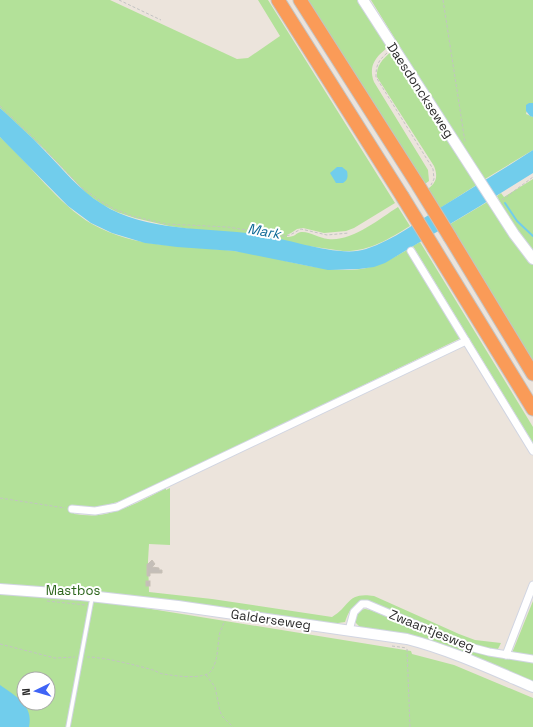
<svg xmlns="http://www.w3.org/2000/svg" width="533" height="727" font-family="'Space Grotesk',sans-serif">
<rect width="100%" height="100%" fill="#ece4dc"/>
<g fill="#b3e199" fill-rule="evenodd">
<path d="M0 0H110L237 59 248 58 280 36 258 0H268L395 203 354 228 346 231 324 233 303 228 297 229 291 233 287 235V237C296 237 295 233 301 232 309 231 319 238 328 239 352 242 379 219 398 207L410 226C389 239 368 252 343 251L169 226 135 218 117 212 103 205 87 194 44 149 0 108Z"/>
<path d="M305 0H358L388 47C376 57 368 65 374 82L428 170 429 181 422 186Z"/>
<path d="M371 0H533V103H529L526 114 533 117V150L485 179 473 165Z"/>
<path d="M391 52 478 184 437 210 425 191C435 184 439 179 434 166L377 77C376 65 383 59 391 52Z"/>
<path d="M0 137C29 163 59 205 92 224 136 249 186 245 234 251 273 255 311 271 350 270 373 269 388 261 407 250L461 338 136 495C114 504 99 509 76 507L74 514C82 515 91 516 99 515 122 512 145 499 166 488V490L170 488V545L149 544 148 561 149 592 212 599 332 617C351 606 346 592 374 596L459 634 475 640 501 643 497 651 473 647 359 603C351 607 348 613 345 622L331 624 145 599V608L411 651 412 654 454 665 533 698V727H0ZM24 679H48V703H24Z"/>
<path d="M533 179V255L513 227 497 196 501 193 504 197Z"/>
<path d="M489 201 533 263V365L447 226Z"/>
<path d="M420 242 533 427V443L413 246Z"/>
<path d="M533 601V656L512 653Z"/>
<path d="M365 609 370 610 417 628 459 647 533 661V683L362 629 355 622C357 616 358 610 365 609Z"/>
</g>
<g fill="#71cdec">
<path d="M529 103H533V117L530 116 526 111V105Z"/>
<path d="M0 108C15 122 30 135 44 150 63 169 79 190 102 204 146 233 211 227 261 235 289 239 340 258 366 249 394 240 418 221 443 206 473 187 504 169 533 150V173L480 206 385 263 374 267 359 269 328 270 234 251 177 247 145 243 112 233 91 223 68 206 0 137Z"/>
<path d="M337 167H342L347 171C348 176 348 180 343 183H336L330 173Z"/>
<path d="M0 685C15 696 34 705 29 727H0Z"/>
</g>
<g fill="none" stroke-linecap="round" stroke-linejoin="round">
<path stroke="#71cdec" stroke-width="2" d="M505 203 517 221 533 236"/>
</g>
<g fill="#c4beb8" stroke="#c7c0b6">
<path d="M152 560 155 564 152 567 159 568V570H162V573H150V576H147V564H148Z"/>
<rect x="146" y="581" width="4" height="5"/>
</g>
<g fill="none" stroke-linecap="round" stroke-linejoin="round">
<g stroke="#d1d5e2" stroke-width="5.5">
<path id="lane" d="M68 727 92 598"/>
</g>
<g stroke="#d1d5e2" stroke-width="9">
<g id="street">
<path d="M411 251 533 451"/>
<path d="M72 509 95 511 117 507 466 341"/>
<path d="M349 630 354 612 362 604H367L466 646 489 652 533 659"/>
<path d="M506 655 533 585"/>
</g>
</g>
<g stroke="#d1d5e2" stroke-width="12">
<g id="secondary">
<path d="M363 0 514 234 533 259"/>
<path d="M0 589 81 595 178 606 407 639C450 650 491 669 533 687"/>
</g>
</g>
<g stroke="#c3c3c3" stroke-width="15">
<g id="highway">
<path d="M278 0 402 196"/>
<path d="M300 0 418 185"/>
<path d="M450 237 533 374"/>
<path d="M434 248 533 409"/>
</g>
</g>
<g stroke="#c3c3c3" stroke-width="1" stroke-dasharray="3 2" stroke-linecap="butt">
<path d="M119 0 161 20"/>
<path d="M443 0 465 142"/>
<path d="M387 53C378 61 376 65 376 77L433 169 434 179 431 185"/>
<path d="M0 106 33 137 81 187 102 202 114 209 132 216 166 224 228 227 284 236 290 235 301 229 327 235 349 233"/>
<path d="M502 200 533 177"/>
<path d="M0 498 65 508"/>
<path d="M47 601 86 605"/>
<path d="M0 644 55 658 75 657"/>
<path d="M392 646 407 648"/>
<path d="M407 649 410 727"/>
<path d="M87 657C104 657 135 665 153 670 156 671 160 674 164 674 174 676 205 680 211 671 219 660 217 644 220 632 222 628 223 624 225 621"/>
<path d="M206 675 215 687 220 711 222 716 233 727"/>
</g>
<use href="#lane" stroke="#fff" stroke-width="3.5"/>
<use href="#street" stroke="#fff" stroke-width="7"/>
<use href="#secondary" stroke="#fff" stroke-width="10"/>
<use href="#highway" stroke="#fa9b58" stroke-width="13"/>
<g stroke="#c3c3c3" stroke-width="15" stroke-linecap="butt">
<g id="highway-bridge">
<path d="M418 185 450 237"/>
<path d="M402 196 434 248"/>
</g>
</g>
<use href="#highway-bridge" stroke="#fa9b58" stroke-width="13"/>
</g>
<g text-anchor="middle" stroke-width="4" stroke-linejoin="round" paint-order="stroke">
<g font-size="13" fill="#2a2a2a" stroke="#fff">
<text transform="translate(421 90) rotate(57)" y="5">Daesdonckseweg</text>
<text transform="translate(271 619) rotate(8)" y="5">Galderseweg</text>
<text transform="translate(432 630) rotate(22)" y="5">Zwaantjesweg</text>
</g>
<g font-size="13" fill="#2c651b" stroke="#fff">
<text x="73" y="595">Mastbos</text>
</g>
<g font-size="14" font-style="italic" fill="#106b97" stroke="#fff">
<text transform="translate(264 231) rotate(10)" y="5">Mark</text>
</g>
</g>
<g transform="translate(36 691) rotate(265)"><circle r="19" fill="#ffffff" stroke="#aaaaaa"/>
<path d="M0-3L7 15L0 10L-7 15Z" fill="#3f64f6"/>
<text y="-6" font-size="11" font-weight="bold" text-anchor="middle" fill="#2a2a2a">N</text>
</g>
</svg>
